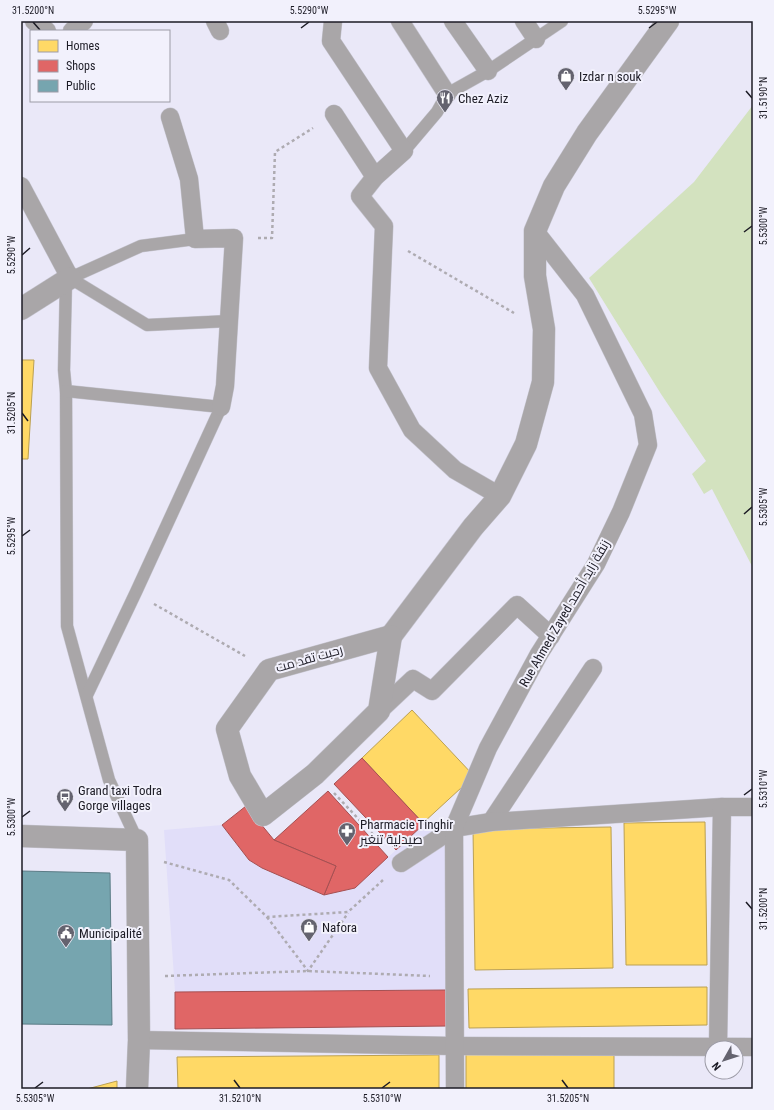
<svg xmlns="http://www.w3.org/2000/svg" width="774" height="1110" font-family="'Roboto Condensed',Cairo,sans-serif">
<rect width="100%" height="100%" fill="#eae8f8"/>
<path fill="#e1def9" d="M424 824 447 840V990L175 992 164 830 222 825 249 860 262 868 324 895 355 888Z"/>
<path fill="#d3e2bf" d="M753 105V568L712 489 704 494 692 474 706 461 661 394 589 278 694 182Z"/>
<g fill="#ffd966" stroke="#bba052">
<path d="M21 360H34L28 459H21Z"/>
<path d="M412 710 474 776 423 823 362 758Z"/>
<path d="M705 822 707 965H626L624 823Z"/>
<path d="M611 827 613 968 475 970 473 829Z"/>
<path d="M707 987V1025L469 1028 468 989Z"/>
<path d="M614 1052V1089H466V1054Z"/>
<path d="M439 1055V1089H178L177 1057Z"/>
<path d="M117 1081V1089H87Z"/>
</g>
<g fill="#e06666" stroke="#a55052">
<path d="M362 758 424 824 396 850 334 784Z"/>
<path d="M328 791 388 857 355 888 324 895 336 866 274 840Z"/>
<path d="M246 806 274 840 336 866 324 895 262 868 249 860 222 825Z"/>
<path d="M447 990 448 1026 175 1029V992Z"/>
</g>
<path fill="#76a5af" stroke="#5b7c86" d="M21 871 110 873 112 1025 21 1024Z"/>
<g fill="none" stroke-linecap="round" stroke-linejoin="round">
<g stroke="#c6c5d0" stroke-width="13">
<g id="service">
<path d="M404 151 437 112 447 94 488 71 562 21"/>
<path d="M70 278 147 325 229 321"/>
<path d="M70 278 141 246 195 239"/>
<path d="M66 281 64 370 66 391 67 626 109 780 137 840"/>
<path d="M66 391 221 407 136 592 87 695"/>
</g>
</g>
<g stroke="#c6c5d0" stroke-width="19">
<g id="pedestrian">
<path d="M34 21 47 31"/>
<path d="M215 21 220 31"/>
<path d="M333 21 331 41 404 151 375 177 360 196 384 226 378 368 412 430 455 470 500 496"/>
<path d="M400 21 447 94"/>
<path d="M453 21 488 71"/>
<path d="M524 21 536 39"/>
<path d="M72 31 84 21"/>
<path d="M334 114 375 177"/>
<path d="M170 117 189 179 195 239 234 238 225 386 221 407"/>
<path d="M21 186 70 278"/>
<path d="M379 711 413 679 432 691 517 605 551 636"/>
<path d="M491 822 593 668"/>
<path d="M401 863 454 828 491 822 722 807H753"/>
<path d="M139 1040 453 1046 753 1047"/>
<path d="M718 1046 722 807"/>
<path d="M455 1089 454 828 488 748 539 654 596 564 621 512 648 445 643 414 585 295 535 231"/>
</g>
</g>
<g stroke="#c6c5d0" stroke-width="23">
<g id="minor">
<path d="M21 309 70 278"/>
<path d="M391 636 473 527 500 496 526 444 543 382 544 329 535 276V231L554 186 587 133 668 21"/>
<path d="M391 636 379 711 315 774 263 815 240 776 227 729 269 670Z"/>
<path d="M21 836 137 840 139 1040 137 1089"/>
</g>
</g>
<g stroke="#aeabb1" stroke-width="2.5" stroke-dasharray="3 3" stroke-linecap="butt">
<path d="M258 238H272L275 152 313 128"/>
<path d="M408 251 514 313"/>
<path d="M154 604 245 656"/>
<path d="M334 793 383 845"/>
<path d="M164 862 229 880 267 917 348 912 383 880"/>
<path d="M267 917 308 971 348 913"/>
<path d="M165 976 308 971 430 976"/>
</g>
<use href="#service" stroke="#a9a6a8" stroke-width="12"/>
<use href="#pedestrian" stroke="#a9a6a8" stroke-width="18"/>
<use href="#minor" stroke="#a9a6a8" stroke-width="22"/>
</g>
<path fill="none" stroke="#1c1b25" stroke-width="1.5" d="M33 22 40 30M301 28 309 22M649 28 657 22M746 91 752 98M744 232 752 226M22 255 30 248M22 413 28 421M744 514 752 507M22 536 30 530M744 795 752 789M22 817 30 811M746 902 752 909M234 1080 240 1088M562 1080 568 1088M35 1088 43 1082M382 1088 390 1082"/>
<defs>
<g id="shop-pin" transform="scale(0.9)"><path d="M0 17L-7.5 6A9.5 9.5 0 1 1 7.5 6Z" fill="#64636f" stroke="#f2f1fc"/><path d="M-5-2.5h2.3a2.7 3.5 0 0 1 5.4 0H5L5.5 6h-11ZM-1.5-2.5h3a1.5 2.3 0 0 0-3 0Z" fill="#fff"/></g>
<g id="restaurant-pin" transform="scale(0.9)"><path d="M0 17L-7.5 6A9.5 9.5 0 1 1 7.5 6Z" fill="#64636f" stroke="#f2f1fc"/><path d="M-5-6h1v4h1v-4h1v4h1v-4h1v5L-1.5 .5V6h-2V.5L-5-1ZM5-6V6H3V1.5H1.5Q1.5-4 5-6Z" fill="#fff"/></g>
<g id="bus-pin" transform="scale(0.9)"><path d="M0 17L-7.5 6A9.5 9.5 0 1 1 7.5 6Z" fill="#64636f" stroke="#f2f1fc"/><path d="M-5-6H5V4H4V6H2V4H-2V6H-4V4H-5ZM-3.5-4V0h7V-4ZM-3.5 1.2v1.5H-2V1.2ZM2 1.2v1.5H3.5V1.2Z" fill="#fff"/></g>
<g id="pharmacy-pin" transform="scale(0.9)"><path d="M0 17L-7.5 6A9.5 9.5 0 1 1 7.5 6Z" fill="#64636f" stroke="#f2f1fc"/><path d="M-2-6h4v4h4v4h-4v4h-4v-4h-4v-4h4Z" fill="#fff"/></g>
<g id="civic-pin" transform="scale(0.9)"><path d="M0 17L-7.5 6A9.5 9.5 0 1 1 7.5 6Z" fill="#64636f" stroke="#f2f1fc"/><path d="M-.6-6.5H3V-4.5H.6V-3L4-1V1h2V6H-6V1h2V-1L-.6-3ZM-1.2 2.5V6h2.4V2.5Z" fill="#fff"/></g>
</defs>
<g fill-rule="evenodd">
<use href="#shop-pin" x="566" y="76"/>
<use href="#restaurant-pin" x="445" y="98"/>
<use href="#bus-pin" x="65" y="797"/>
<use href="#pharmacy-pin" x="347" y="831"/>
<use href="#shop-pin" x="309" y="927"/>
<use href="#civic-pin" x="66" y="933"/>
</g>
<g text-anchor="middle" stroke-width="4" stroke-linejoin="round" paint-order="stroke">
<g font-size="13" fill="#1c1b25" stroke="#f2f1fc" text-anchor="start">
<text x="579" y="81">Izdar n souk</text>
<text x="458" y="103">Chez Aziz</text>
<text x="78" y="795">Grand taxi Todra<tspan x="78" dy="15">Gorge villages</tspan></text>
<text x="360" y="829">Pharmacie Tinghir<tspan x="360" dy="15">صيدلية تنغير</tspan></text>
<text x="322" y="932">Nafora</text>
<text x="79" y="938">Municipalité</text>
</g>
<g font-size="13" fill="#1c1b25" stroke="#f2f1fc">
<text transform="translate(564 613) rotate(-60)" y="5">Rue Ahmed Zayed زنقة زايد أحمد</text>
<text transform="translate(309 658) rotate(-16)" y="5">رحبت تقد مت</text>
</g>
</g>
<rect width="774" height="1110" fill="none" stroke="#f2f1fc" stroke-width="44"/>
<rect x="30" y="30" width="140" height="72" fill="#f2f1fc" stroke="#9c9ba6"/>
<rect x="38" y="40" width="20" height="12" fill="#ffd966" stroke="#9c9ba6"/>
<text x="66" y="50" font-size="12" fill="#1c1b25">Homes</text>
<rect x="38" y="60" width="20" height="12" fill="#e06666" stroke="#9c9ba6"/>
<text x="66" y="70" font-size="12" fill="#1c1b25">Shops</text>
<rect x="38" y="80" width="20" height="12" fill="#76a5af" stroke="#9c9ba6"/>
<text x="66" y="90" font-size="12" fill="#1c1b25">Public</text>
<g transform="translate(724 1060) rotate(231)"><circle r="19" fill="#f2f1fc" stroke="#9c9ba6"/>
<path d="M0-3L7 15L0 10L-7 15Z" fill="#64636f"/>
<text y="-6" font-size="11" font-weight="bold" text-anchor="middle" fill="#1c1b25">N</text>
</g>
<rect x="22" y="22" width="730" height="1066" fill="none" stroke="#1c1b25" stroke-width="1.5"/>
<g font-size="10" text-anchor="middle" fill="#1c1b25">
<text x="33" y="14">31.5200°N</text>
<text x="309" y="14">5.5290°W</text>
<text x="657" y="14">5.5295°W</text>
<text transform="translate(763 98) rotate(-90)" y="4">31.5190°N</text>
<text transform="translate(763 226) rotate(-90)" y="4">5.5300°W</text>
<text transform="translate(11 255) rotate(-90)" y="4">5.5290°W</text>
<text transform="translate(11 413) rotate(-90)" y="4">31.5205°N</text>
<text transform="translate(763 507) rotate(-90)" y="4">5.5305°W</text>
<text transform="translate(11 536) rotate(-90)" y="4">5.5295°W</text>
<text transform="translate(763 789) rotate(-90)" y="4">5.5310°W</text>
<text transform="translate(11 817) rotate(-90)" y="4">5.5300°W</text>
<text transform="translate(763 909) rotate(-90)" y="4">31.5200°N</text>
<text x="35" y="1102">5.5305°W</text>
<text x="240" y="1102">31.5210°N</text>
<text x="382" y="1102">5.5310°W</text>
<text x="568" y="1102">31.5205°N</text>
</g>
</svg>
